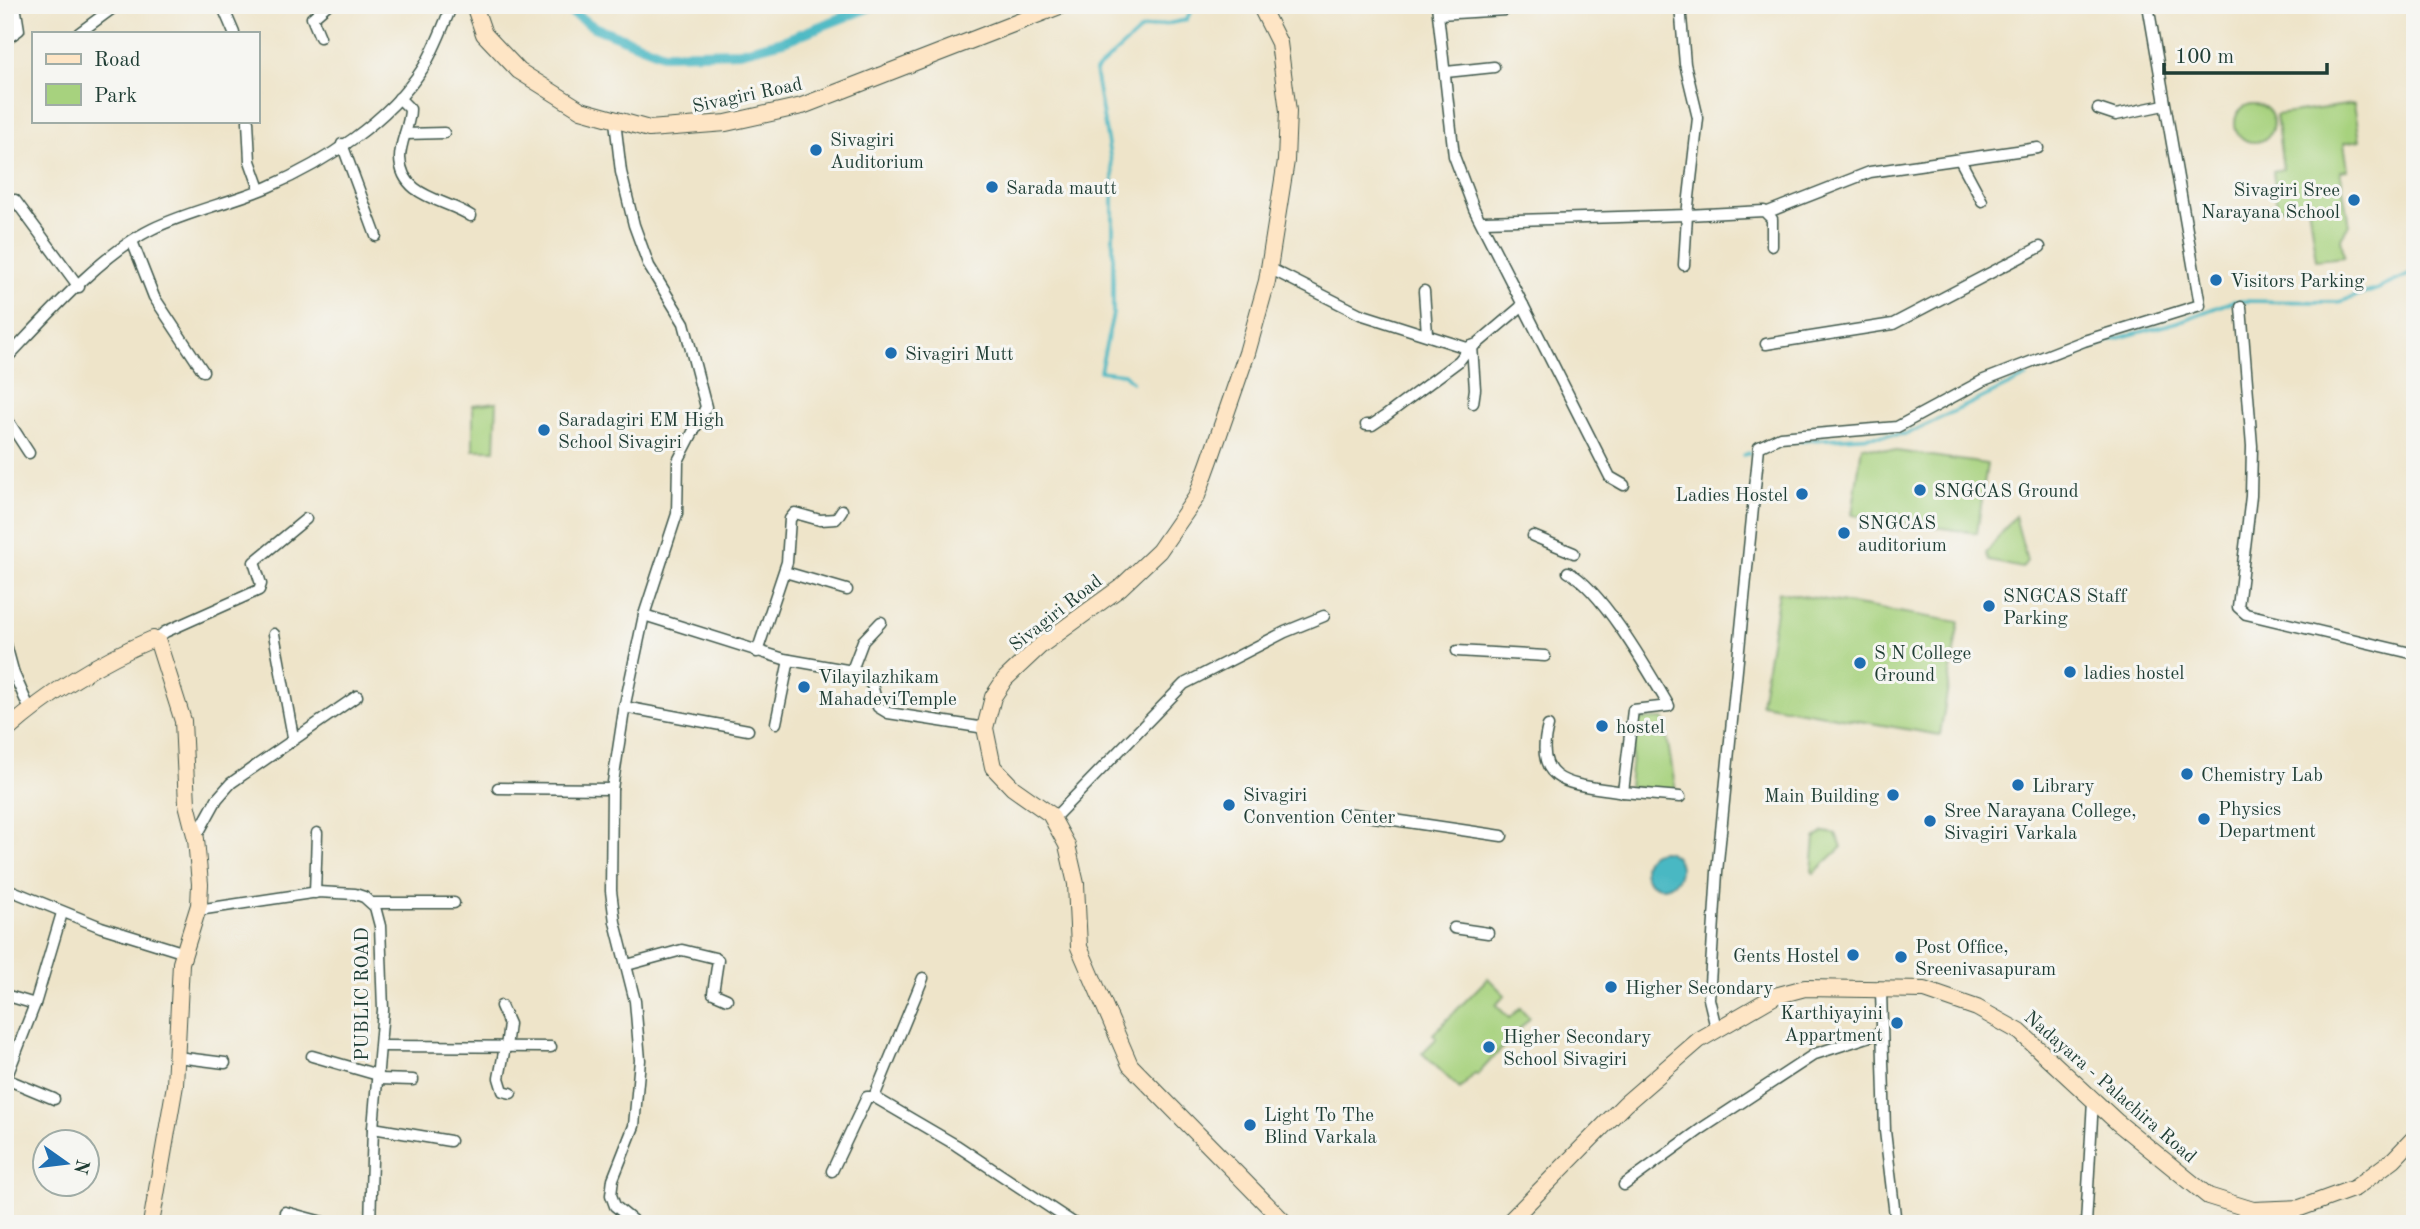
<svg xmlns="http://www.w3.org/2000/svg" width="2420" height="1229" font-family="'Old Standard TT',serif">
<rect width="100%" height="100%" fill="#f6f6f2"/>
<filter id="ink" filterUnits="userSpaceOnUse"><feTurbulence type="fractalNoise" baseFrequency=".0143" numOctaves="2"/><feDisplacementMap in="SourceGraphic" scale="14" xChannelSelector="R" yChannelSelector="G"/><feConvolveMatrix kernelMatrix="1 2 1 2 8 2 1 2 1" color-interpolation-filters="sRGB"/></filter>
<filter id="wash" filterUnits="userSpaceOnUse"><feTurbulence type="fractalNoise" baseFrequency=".00686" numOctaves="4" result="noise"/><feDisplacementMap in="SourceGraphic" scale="28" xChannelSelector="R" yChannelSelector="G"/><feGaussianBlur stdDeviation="1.57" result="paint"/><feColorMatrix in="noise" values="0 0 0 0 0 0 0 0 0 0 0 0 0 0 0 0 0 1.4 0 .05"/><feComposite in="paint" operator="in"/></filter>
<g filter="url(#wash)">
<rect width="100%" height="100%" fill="#eee4c9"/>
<g fill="#a7d27e" stroke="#638859" stroke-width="2">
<path d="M2354 104 2360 140 2344 143 2348 170 2340 171 2349 225 2341 238 2344 257 2316 260 2308 205 2277 208 2273 171 2283 169 2276 115Z"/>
<circle cx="2254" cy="123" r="19"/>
<path d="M497 402 495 450H473V405Z"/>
<path d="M1862 446 1987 464 1977 533 1852 515Z"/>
<path d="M2015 516 2027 561 2022 568 1989 561 1986 553Z"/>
<path d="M1779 592 1959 622 1940 735 1761 704Z"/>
<path d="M1636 719H1664L1676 792 1629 787Z"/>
<path d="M1824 832 1836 834 1842 847 1814 873 1812 871 1815 838Z"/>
<path d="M1488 978 1505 995 1496 1005 1509 1018 1520 1008 1530 1018 1477 1075 1475 1073 1460 1089 1422 1053 1437 1038 1433 1034Z"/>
</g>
<circle fill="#49b8c3" stroke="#347a7c" stroke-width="2" cx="1662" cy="869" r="18"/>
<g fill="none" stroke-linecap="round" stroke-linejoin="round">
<g stroke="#49b8c3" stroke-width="3.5">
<path d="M2050 367 2111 340 2178 322 2233 301 2339 302 2378 289 2415 272"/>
<path d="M1132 382 1124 374 1100 371 1113 314V173L1095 71 1142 29 1186 20 1195 5"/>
<path d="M1779 442 1907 434 2026 377"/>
<path d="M1744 455 1749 453"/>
</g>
<path stroke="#49b8c3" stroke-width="10" d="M560 5 594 27 663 54 740 52 783 41 875 5"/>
</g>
</g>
<g filter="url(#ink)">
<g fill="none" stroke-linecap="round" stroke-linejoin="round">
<g stroke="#3e564a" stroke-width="13">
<g id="minor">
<path d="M222 5 234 33"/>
<path d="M1680 5 1685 64 1698 118 1687 215 1764 211 1772 219V246"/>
<path d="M1439 14 1505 10"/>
<path d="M79 33 117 5"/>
<path d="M320 37 312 18 327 5"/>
<path d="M5 40 19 30 15 5"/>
<path d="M1446 72 1494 67"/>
<path d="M399 98 410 109C410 126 400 141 400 158 401 198 446 199 471 216"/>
<path d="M2098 109 2116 115 2164 105"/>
<path d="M248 121 250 161 260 189"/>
<path d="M615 121 621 172 634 225 649 266 684 323 706 407 678 461 677 514 644 615 625 704 612 789 611 891 615 922 635 1001 640 1060 634 1126 613 1179 611 1195 615 1206 637 1224"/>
<path d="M405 134 444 133"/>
<path d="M342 144 376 236"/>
<path d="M1960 160 1982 201"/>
<path d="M15 200 79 287"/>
<path d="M1768 212 1870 172 2038 148"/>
<path d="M1484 221 1687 215 1684 265"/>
<path d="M132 241 154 297 203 371"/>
<path d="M1267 267 1360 314 1467 348 1477 344 1523 305 1474 209 1454 156 1437 5"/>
<path d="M1424 291 1427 334"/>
<path d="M1523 305 1610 477 1624 485"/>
<path d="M2241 307 2252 446 2251 496 2238 607 2246 614 2415 654"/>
<path d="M1766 344 1893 324 2040 247"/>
<path d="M1472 346 1475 389 1473 403"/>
<path d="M5 360C45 318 101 254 152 229 189 211 230 203 268 187 324 163 389 121 423 68 435 49 443 26 452 5"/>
<path d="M5 416 29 453"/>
<path d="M1366 425H1372L1384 417 1459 361 1470 347"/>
<path d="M1533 536 1574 553"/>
<path d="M785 572 847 590"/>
<path d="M1568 572C1602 589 1649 672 1669 706L1633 710 1623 792 1680 797"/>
<path d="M644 615 784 659 858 672 872 685 878 707 888 713 985 728"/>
<path d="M274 634 293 737"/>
<path d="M155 640 165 632 259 590 261 584 254 562 306 519"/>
<path d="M5 641 14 674 30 710"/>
<path d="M1457 651 1545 656"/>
<path d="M757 652 787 562 790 519 795 513 820 520 836 519 842 510"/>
<path d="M852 670 863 641 881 622"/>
<path d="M624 707 748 730"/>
<path d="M776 723 789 660"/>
<path d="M1548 726C1531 788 1578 784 1623 792"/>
<path d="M498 788 612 789"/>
<path d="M1347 813 1502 836"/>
<path d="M1053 819 1184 684 1285 632 1324 616"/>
<path d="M196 837 217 799 231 783 357 696"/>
<path d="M5 888 101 927 185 953"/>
<path d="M315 893 317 833"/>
<path d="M373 903H454"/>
<path d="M198 910 318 892 355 894 364 897 375 907 380 926 383 1010 373 1128 370 1224"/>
<path d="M1454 928 1488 933"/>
<path d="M627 965 682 950 715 958 718 960 713 993 727 999"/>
<path d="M1881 990 1885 1131 1896 1224"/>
<path d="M5 995 35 1004"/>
<path d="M501 1006 509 1024 506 1047"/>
<path d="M1716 1028 1709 999 1717 872 1759 447 1780 437 1897 427 1984 380 2084 341 2200 305 2148 5"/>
<path d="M381 1046 551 1047"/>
<path d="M505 1047 499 1078 503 1091 511 1093"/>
<path d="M312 1056 378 1075"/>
<path d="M177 1057 225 1063"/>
<path d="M6 1079 54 1099"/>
<path d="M379 1079 413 1080"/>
<path d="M5 1081 35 1004 62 913"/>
<path d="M874 1097 923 978"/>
<path d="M373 1128 450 1141"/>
<path d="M832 1171 867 1097H874L956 1145 1075 1224"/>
<path d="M1624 1185 1701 1129 1815 1054 1880 1033"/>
<path d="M285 1212 330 1224"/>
<path d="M2086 1224 2093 1100"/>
<path d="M2289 1224 2300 1208"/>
</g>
</g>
<g stroke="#3e564a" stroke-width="18">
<g id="secondary">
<path d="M474 5 484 34 519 71 581 110 649 129 726 123 802 106 1062 5"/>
<path d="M1260 5 1279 43 1288 111 1286 161 1267 281 1247 353 1210 460 1197 496 1159 551 1120 588 1040 646 1005 679 993 697 985 728 993 767 1013 788 1050 814 1067 845 1076 884 1079 947 1130 1065 1286 1224"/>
<path d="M5 732C50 692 97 662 153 639L158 642 183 721 187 804 196 839 200 884 199 905 181 963 175 1085 151 1224"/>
<path d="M1507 1224 1625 1104 1699 1040 1775 996 1805 988 1925 990 1977 1008 2020 1032 2117 1122 2208 1196 2253 1210 2300 1208 2355 1188 2394 1159 2415 1137"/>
</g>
</g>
<use href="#minor" stroke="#fff" stroke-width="10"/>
<use href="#secondary" stroke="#fee5c5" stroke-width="16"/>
</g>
</g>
<g fill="#1f6fb2" stroke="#f6f6f2" stroke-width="2.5">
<circle cx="816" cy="150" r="7"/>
<circle cx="992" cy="187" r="7"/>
<circle cx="2354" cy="200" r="7"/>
<circle cx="2216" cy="280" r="7"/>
<circle cx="891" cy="353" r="7"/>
<circle cx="544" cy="430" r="7"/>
<circle cx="1920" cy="490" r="7"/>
<circle cx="1802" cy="494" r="7"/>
<circle cx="1844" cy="533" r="7"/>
<circle cx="1989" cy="606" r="7"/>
<circle cx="1860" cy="663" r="7"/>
<circle cx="2070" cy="672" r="7"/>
<circle cx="804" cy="687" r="7"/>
<circle cx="1602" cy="726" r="7"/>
<circle cx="2187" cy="774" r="7"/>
<circle cx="2018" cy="785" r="7"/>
<circle cx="1893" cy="795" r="7"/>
<circle cx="1229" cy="805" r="7"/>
<circle cx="2204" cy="819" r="7"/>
<circle cx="1930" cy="821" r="7"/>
<circle cx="1853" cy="955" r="7"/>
<circle cx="1901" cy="957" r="7"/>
<circle cx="1611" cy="987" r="7"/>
<circle cx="1897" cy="1023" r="7"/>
<circle cx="1489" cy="1047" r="7"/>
<circle cx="1250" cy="1125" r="7"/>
</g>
<g text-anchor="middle" stroke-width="6" stroke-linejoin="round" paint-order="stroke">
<g font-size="19" fill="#1f3d34" stroke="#f6f6f2">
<text transform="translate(747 94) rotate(-12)" y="7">Sivagiri Road</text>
<text transform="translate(1055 612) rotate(-38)" y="7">Sivagiri Road</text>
<text transform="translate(361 994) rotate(-90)" y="7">PUBLIC ROAD</text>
<text transform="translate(2111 1086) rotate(41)" y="7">Nadayara - Palachira Road</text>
</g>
<g font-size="19" fill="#1f3d34" stroke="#f6f6f2" text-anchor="start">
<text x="830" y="146">Sivagiri<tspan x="830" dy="22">Auditorium</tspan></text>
<text x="1006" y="194">Sarada mautt</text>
<text x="2340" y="196" text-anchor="end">Sivagiri Sree<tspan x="2340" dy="22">Narayana School</tspan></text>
<text x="2230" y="287">Visitors Parking</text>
<text x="905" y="360">Sivagiri Mutt</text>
<text x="558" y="426">Saradagiri EM High<tspan x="558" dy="22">School Sivagiri</tspan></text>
<text x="1934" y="497">SNGCAS Ground</text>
<text x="1788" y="501" text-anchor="end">Ladies Hostel</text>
<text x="1858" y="529">SNGCAS<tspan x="1858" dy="22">auditorium</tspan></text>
<text x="2003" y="602">SNGCAS Staff<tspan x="2003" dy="22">Parking</tspan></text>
<text x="1874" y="659">S N College<tspan x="1874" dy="22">Ground</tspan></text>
<text x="2084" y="679">ladies hostel</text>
<text x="818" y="683">Vilayilazhikam<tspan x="818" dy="22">MahadeviTemple</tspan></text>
<text x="1616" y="733">hostel</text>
<text x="2201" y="781">Chemistry Lab</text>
<text x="2032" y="792">Library</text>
<text x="1243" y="801">Sivagiri<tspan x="1243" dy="22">Convention Center</tspan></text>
<text x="1879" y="802" text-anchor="end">Main Building</text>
<text x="2218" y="815">Physics<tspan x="2218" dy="22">Department</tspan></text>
<text x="1944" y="817">Sree Narayana College,<tspan x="1944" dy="22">Sivagiri Varkala</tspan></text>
<text x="1915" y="953">Post Office,<tspan x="1915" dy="22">Sreenivasapuram</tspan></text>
<text x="1839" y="962" text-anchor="end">Gents Hostel</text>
<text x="1625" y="994">Higher Secondary</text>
<text x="1883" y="1019" text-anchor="end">Karthiyayini<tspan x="1883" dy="22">Appartment</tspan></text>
<text x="1503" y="1043">Higher Secondary<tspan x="1503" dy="22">School Sivagiri</tspan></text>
<text x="1264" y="1121">Light To The<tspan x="1264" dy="22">Blind Varkala</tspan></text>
</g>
</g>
<rect width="2420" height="1229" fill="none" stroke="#f6f6f2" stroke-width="28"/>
<rect x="32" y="32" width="228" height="91" fill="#f6f6f2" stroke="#a0aca6" stroke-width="2"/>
<rect x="46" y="54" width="35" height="10" fill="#fee5c5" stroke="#a0aca6" stroke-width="2"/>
<text x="94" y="66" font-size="21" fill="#1f3d34">Road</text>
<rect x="46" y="84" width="35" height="21" fill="#a7d27e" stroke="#a0aca6" stroke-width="2"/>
<text x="94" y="102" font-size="21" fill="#1f3d34">Park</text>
<g transform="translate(66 1163) rotate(104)"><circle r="33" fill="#f6f6f2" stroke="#a0aca6" stroke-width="2"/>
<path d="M0-5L12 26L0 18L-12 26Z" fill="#1f6fb2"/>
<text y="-10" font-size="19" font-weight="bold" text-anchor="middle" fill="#1f3d34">N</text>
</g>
<path d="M2164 63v10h163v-10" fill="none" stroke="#1f3d34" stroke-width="3.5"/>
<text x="2175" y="63" font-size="21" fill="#1f3d34" stroke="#f6f6f2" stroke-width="5" paint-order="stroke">100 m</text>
</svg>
